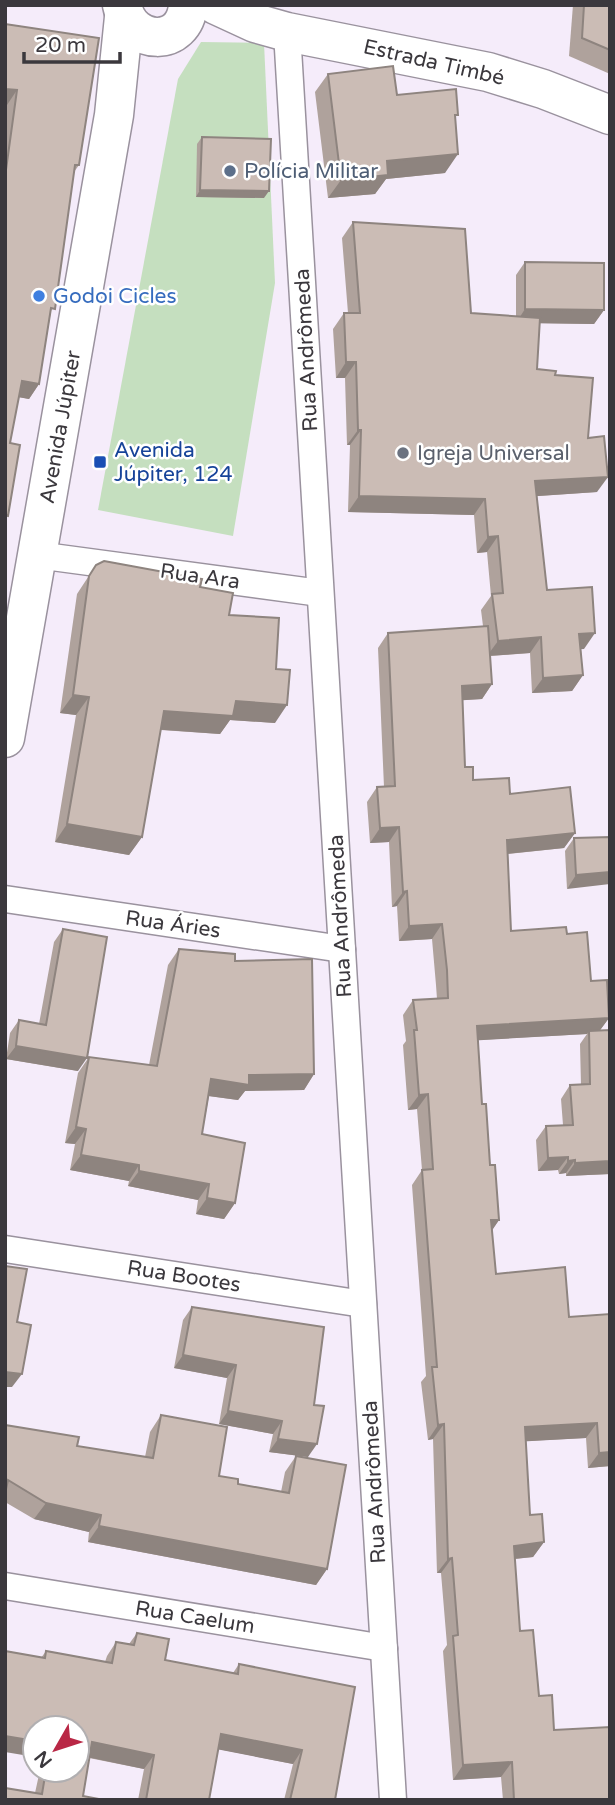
<svg xmlns="http://www.w3.org/2000/svg" width="615" height="1805" font-family="'Varela Round',sans-serif">
<rect width="100%" height="100%" fill="#f5ecfa"/>
<path fill="#c5dfbf" d="M201 42 264 43 275 283 233 536 98 510 178 79Z"/>
<g fill="none" stroke-linecap="round" stroke-linejoin="round">
<g stroke="#9a929e" stroke-width="29">
<g id="minor">
<path d="M287 32 393 1800"/>
<path d="M37 555 320 593"/>
<path d="M5 899 342 949"/>
<path d="M5 1249 363 1304"/>
<path d="M5 1586 384 1648"/>
</g>
</g>
<g stroke="#9a929e" stroke-width="41">
<g id="secondary">
<path d="M122 5C130 47 185 48 188 5"/>
<path d="M216 5 255 23 287 32 488 72 543 89 610 115"/>
<path d="M5 738 114 115 124 17"/>
</g>
</g>
<use href="#minor" stroke="#fff" stroke-width="26"/>
<use href="#secondary" stroke="#fff" stroke-width="38"/>
</g>
<g fill="#afa29c">
<path d="M573 5H610V74L569 56Z"/>
<path d="M5 24 79 165 74 172 39 384 29 399 19 397 10 443 8 516 5 520V118L7 105H5Z"/>
<path d="M328 74 397 95 455 120 445 173 386 179 375 194 328 198 315 92Z"/>
<path d="M202 137 264 198 196 197 197 144Z"/>
<path d="M353 222 471 313 516 317V275L525 262 604 310 594 324 540 323 537 369 555 375 588 438 597 492 537 496 547 590 584 649H581L583 675 572 691 532 693 530 653 490 656 492 684 482 699 462 700 465 767 473 780 510 794 575 833 564 848 508 854 511 931 567 934 591 981 609 1018 600 1030H610V1174L566 1176V1173L559 1174 558 1170 538 1171 536 1140 546 1126 563 1125 561 1099 570 1085H581L580 1044 587 1034 478 1040 482 1104 490 1165 499 1220 491 1231 496 1274 569 1317 610 1314V1466L588 1468 586 1438 526 1441 530 1515 544 1542 533 1557 515 1559 520 1631 539 1696 554 1730 610 1800H503L501 1777 453 1780 443 1651 447 1645 441 1573H437L433 1439 428 1440 421 1382 426 1376 412 1185 422 1170 417 1109 408 1110 403 1045 406 1041 403 1015 413 1000 437 999 436 985 432 939 399 941 397 906 392 907 389 842 370 843 367 802 377 787H384L378 648 388 633 483 626 481 610 491 596 487 552 477 553 474 515 348 512 350 445H347L345 378H336L333 329 344 313H348L342 238Z"/>
<path d="M96 565 200 587 229 615 276 669 275 723 230 720 220 734 161 730 142 837 129 855 55 842 76 715 60 713 77 594Z"/>
<path d="M610 837 567 889 565 851 574 838Z"/>
<path d="M63 929 78 1071 6 1059 10 1033 19 1020 39 1024 54 942Z"/>
<path d="M179 949 235 961 314 1074 304 1090 245 1091 238 1100 209 1096 202 1134 235 1203 224 1219 196 1214 198 1200 128 1186 129 1181 70 1170 75 1144 65 1143 78 1073 89 1057 149 1065 168 965Z"/>
<path d="M192 1307 324 1327 308 1457 269 1452 273 1434 219 1424 227 1378 174 1368 183 1320Z"/>
<path d="M161 1415 219 1476 238 1484 281 1492 285 1472 296 1456 327 1569 316 1585 88 1542 89 1532 34 1519 5 1502V1425L77 1446 145 1457 150 1432Z"/>
<path d="M137 1633 165 1660 233 1673 239 1664 355 1687 335 1800H284L293 1764 218 1749 209 1800H138L144 1769 89 1758 83 1796 5 1800 35 1793 40 1770H77L41 1658 46 1651 105 1662 107 1656 116 1642 129 1644Z"/>
</g>
<g fill="#8e847f">
<path d="M5 89 17 90 7 105H5Z"/>
<path d="M458 154 445 173 386 179 375 194 328 198 341 180 387 161Z"/>
<path d="M200 190 269 191 264 198 196 197Z"/>
<path d="M525 309 604 310 594 324 516 323Z"/>
<path d="M346 362H356L345 378H336Z"/>
<path d="M22 381 39 384 29 399 12 396Z"/>
<path d="M358 430H361L350 445H347Z"/>
<path d="M608 477 597 492 524 497 535 481Z"/>
<path d="M359 496 485 499 474 515 348 512Z"/>
<path d="M498 536 487 552 477 553 488 537Z"/>
<path d="M595 633 584 649 568 650 579 634Z"/>
<path d="M541 637 530 653 487 656 498 641Z"/>
<path d="M583 675 572 691 532 693 543 678Z"/>
<path d="M492 684 482 699 451 701 462 686Z"/>
<path d="M73 695 89 697 76 715 60 713Z"/>
<path d="M236 701 287 705 275 723 230 720 220 734 151 729 164 711Z"/>
<path d="M67 824 142 837 129 855 55 842Z"/>
<path d="M399 827 389 842 370 843 380 828Z"/>
<path d="M575 833 564 848 496 855 507 840Z"/>
<path d="M610 872V884L567 889 576 875Z"/>
<path d="M407 891 397 906 392 907 403 892Z"/>
<path d="M442 924 432 939 399 941 409 926Z"/>
<path d="M609 1018 598 1033 589 1031 587 1034 466 1041 477 1026Z"/>
<path d="M16 1046 87 1058 78 1071 6 1059Z"/>
<path d="M314 1074 304 1090 245 1091 238 1100 201 1095 211 1079 249 1075Z"/>
<path d="M428 1094 417 1109 408 1110 419 1095Z"/>
<path d="M76 1127 86 1129 75 1144 65 1143Z"/>
<path d="M81 1155 139 1165 129 1181 70 1170Z"/>
<path d="M568 1157 558 1170 538 1171 548 1158Z"/>
<path d="M575 1160 566 1173 559 1174 568 1161Z"/>
<path d="M610 1161V1174L566 1176 575 1163Z"/>
<path d="M139 1171 209 1184 198 1200 128 1186Z"/>
<path d="M207 1198 235 1203 224 1219 196 1214Z"/>
<path d="M491 1220H499L489 1235Z"/>
<path d="M183 1355 236 1365 227 1378 174 1368Z"/>
<path d="M5 1372 22 1374 12 1387H5Z"/>
<path d="M228 1411 282 1421 273 1434 219 1424Z"/>
<path d="M597 1423 586 1438 514 1442 525 1427Z"/>
<path d="M444 1424 433 1439 428 1440 438 1425Z"/>
<path d="M278 1439 317 1444 308 1457 269 1452Z"/>
<path d="M610 1452V1466L588 1468 599 1453Z"/>
<path d="M46 1503 101 1515 89 1532 34 1519Z"/>
<path d="M99 1526 327 1569 316 1585 88 1542Z"/>
<path d="M544 1542 533 1557 503 1560 514 1546Z"/>
<path d="M452 1558 441 1573H437L448 1559Z"/>
<path d="M221 1734 302 1750 293 1764 211 1748Z"/>
<path d="M5 1736 35 1741V1757L5 1752Z"/>
<path d="M92 1742 154 1755 144 1769 82 1756Z"/>
<path d="M512 1762 501 1777 453 1780 463 1765Z"/>
</g>
<g fill="#cbbcb5" stroke="#8e847f" stroke-width="2">
<path d="M584 5H610V50L582 38Z"/>
<path d="M5 24 99 38 79 165H75L55 309 51 308 39 384 22 381 10 443 20 445 8 516 5 515V177L17 90 5 89Z"/>
<path d="M393 66 397 95 456 89 458 115H455L458 154 387 161 388 175 341 180 328 74Z"/>
<path d="M202 137 271 139 269 191 200 190Z"/>
<path d="M353 222 465 229 471 313 540 318 537 369 556 371 555 375 593 378 588 438 604 436 608 477 535 481 547 590 592 587 595 633 579 634 583 675 543 678 541 637 498 641 492 594 503 593 498 536 488 537 485 499 359 496 361 430H358L356 362H346L344 313H360Z"/>
<path d="M525 262 604 263V310L525 309Z"/>
<path d="M104 561 202 579 200 587 233 593 229 615 279 618 276 669 290 670 287 705 236 701 233 716 164 711 142 837 67 824 89 697 73 695 89 576 96 565Z"/>
<path d="M488 626 492 684 462 686 465 767H473V780L509 778 510 794 570 787 575 833 507 840 511 931 566 927 567 934 587 932 591 981 607 980 609 1018 477 1026 482 1104H486L490 1165H495L499 1220H491L496 1274 565 1267 569 1317 610 1314V1452L599 1453 597 1423 525 1427 530 1515 542 1514 544 1542 514 1546 520 1631 533 1630 539 1696 552 1695 554 1730 610 1727V1800H514L512 1762 463 1765 453 1636 458 1635 452 1558 448 1559 444 1424 438 1425 432 1367H437L422 1170 433 1169 428 1094 419 1095 414 1030H417L413 1000 448 998 447 970 442 924 409 926 407 891 403 892 399 827 380 828 377 787 395 786 388 633Z"/>
<path d="M610 837V872L576 875 574 838Z"/>
<path d="M63 929 107 937 87 1058 16 1046 19 1020 46 1025Z"/>
<path d="M179 949 235 954V961L312 959 314 1074 249 1075V1085L211 1079 202 1134 245 1143 235 1203 207 1198 209 1184 139 1171V1165L81 1155 86 1129 76 1127 89 1057 157 1066Z"/>
<path d="M610 1030V1161L575 1163V1160L568 1161V1157L548 1158 546 1126 573 1125 570 1085 590 1084 589 1031Z"/>
<path d="M5 1266 27 1269 17 1322 31 1325 22 1374 5 1372Z"/>
<path d="M192 1307 324 1327 314 1405 324 1406 317 1444 278 1439 282 1421 228 1411 236 1365 183 1355Z"/>
<path d="M161 1415 227 1427 219 1476 238 1479V1484L289 1493 296 1456 346 1465 327 1569 99 1526 101 1515 46 1503 8 1480 5 1494V1425L79 1437 77 1446 153 1458Z"/>
<path d="M137 1633 169 1639 165 1660 238 1674 239 1664 355 1687 335 1800H290L302 1750 221 1734 209 1800H146L154 1755 92 1742 83 1796 104 1800H5V1788L42 1794 46 1770H77V1728H35V1741L5 1736V1651L45 1658 46 1651 112 1663 116 1642 134 1645Z"/>
</g>
<circle fill="#5c6f8a" stroke="#fff" stroke-width="2.5" cx="230" cy="171" r="7"/>
<circle fill="#3f7fe0" stroke="#fff" stroke-width="2.5" cx="39" cy="296" r="7"/>
<circle fill="#6b7280" stroke="#fff" stroke-width="2.5" cx="403" cy="453" r="7"/>
<rect fill="#1a4fb4" stroke="#fff" stroke-width="2.5" x="93" y="455" width="14" height="14" rx="3.5"/>
<g text-anchor="middle" stroke-width="5" stroke-linejoin="round" paint-order="stroke">
<g font-size="21" fill="#3b383d" stroke="#fff">
<text transform="translate(434 62) rotate(13)" y="7">Estrada Timbé</text>
<text transform="translate(306 350) rotate(-93)" y="7">Rua Andrômeda</text>
<text transform="translate(60 427) rotate(-80)" y="7">Avenida Júpiter</text>
<text transform="translate(200 576) rotate(8)" y="7">Rua Ara</text>
<text transform="translate(340 916) rotate(-93)" y="7">Rua Andrômeda</text>
<text transform="translate(173 924) rotate(8)" y="7">Rua Áries</text>
<text transform="translate(184 1276) rotate(9)" y="7">Rua Bootes</text>
<text transform="translate(374 1482) rotate(-93)" y="7">Rua Andrômeda</text>
<text transform="translate(195 1617) rotate(9)" y="7">Rua Caelum</text>
</g>
<g font-size="21" fill="#4e5e75" stroke="#fff" text-anchor="start">
<text x="244" y="178">Polícia Militar</text>
</g>
<g font-size="21" fill="#366cbe" stroke="#fff" text-anchor="start">
<text x="53" y="303">Godoi Cicles</text>
</g>
<g font-size="21" fill="#164399" stroke="#fff" text-anchor="start">
<text x="114" y="457">Avenida<tspan x="114" dy="24">Júpiter, 124</tspan></text>
</g>
<g font-size="21" fill="#5b616d" stroke="#fff" text-anchor="start">
<text x="417" y="460">Igreja Universal</text>
</g>
</g>
<rect width="615" height="1805" fill="none" stroke="#3b383d" stroke-width="14"/>
<g transform="translate(56 1749) rotate(231)"><circle r="33" fill="#ffffff" stroke="#b1afb1" stroke-width="2"/>
<path d="M0-5L12 26L0 18L-12 26Z" fill="#b92745"/>
<text y="-10" font-size="19" font-weight="bold" text-anchor="middle" fill="#3b383d">N</text>
</g>
<path d="M24 52v10h96v-10" fill="none" stroke="#3b383d" stroke-width="3.5"/>
<text x="35" y="52" font-size="21" fill="#3b383d" stroke="#ffffff" stroke-width="5" paint-order="stroke">20 m</text>
</svg>
